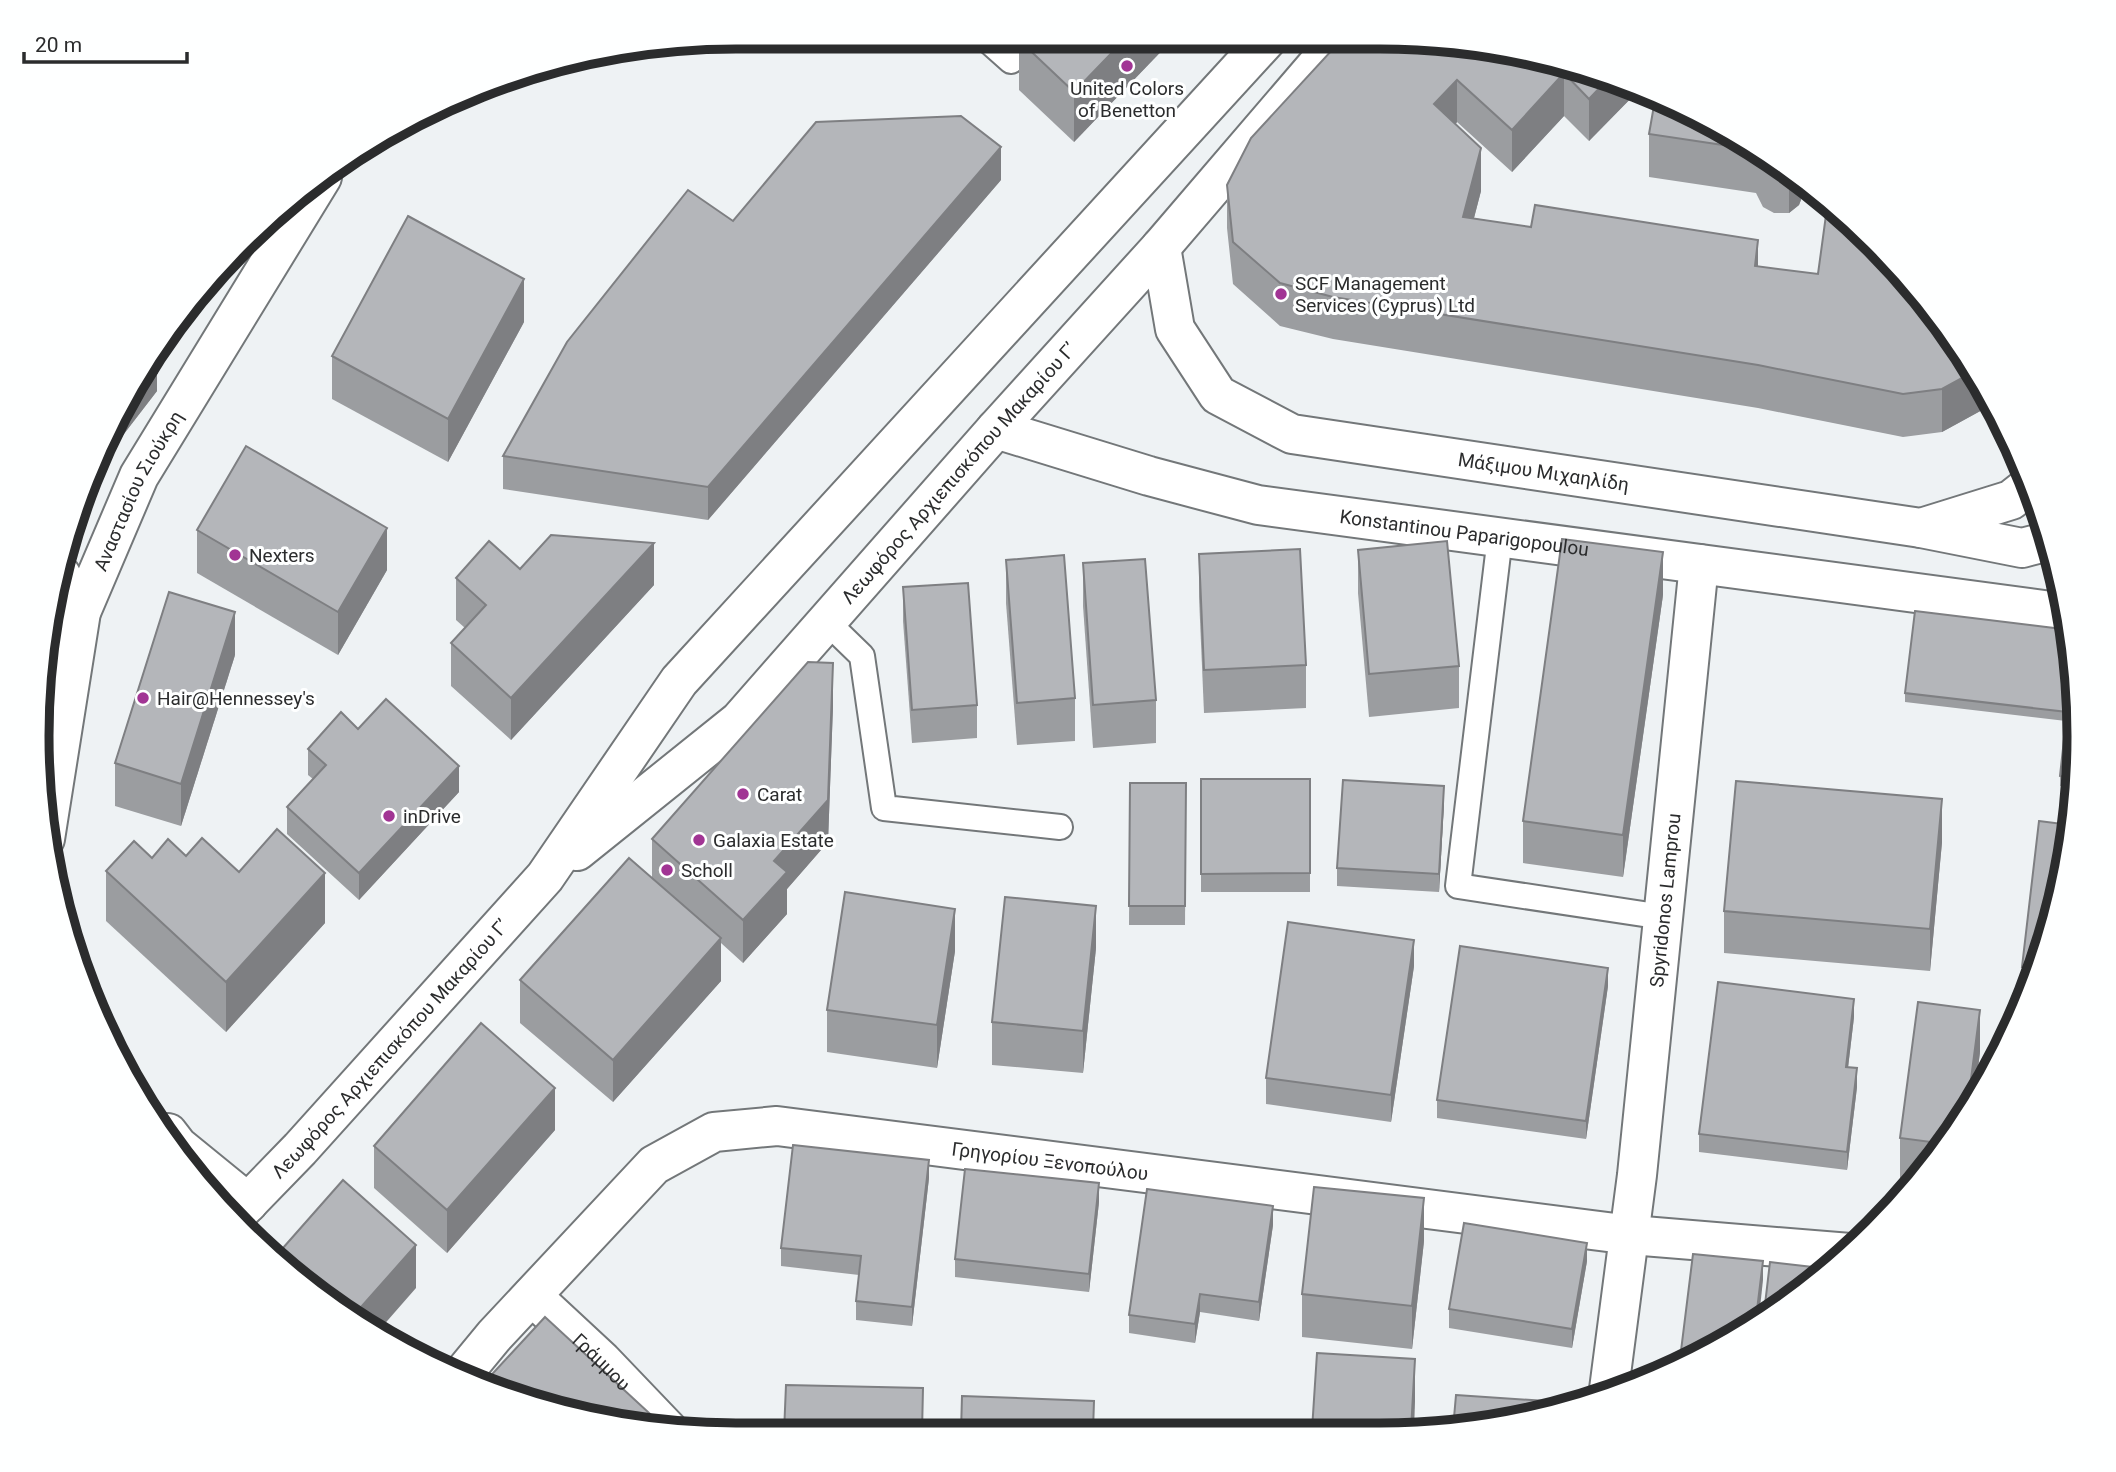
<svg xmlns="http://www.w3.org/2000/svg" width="2116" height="1472" font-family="Roboto,sans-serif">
<rect width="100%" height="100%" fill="#eef2f4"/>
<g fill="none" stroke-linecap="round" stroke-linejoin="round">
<g stroke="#737779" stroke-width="28">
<g id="service">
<path d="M984 37 1011 61 1034 37"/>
<path d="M1500 537 1458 886 1663 917"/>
<path d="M827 622 862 656 884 808 1060 827"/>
</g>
</g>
<g stroke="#737779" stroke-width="42">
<g id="minor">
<path id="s1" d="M1161 247 1175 329 1218 395 1292 434 1921 528 2011 500 2030 485"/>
<path id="s2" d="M996 429 1149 476 1258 505 2066 613"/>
<path d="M61 575 81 612"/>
<path id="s3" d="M45 839 81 612 139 476 322 177"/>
<path d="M168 1133 178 1146 248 1203"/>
<path id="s4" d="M532 1296 602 1361 668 1430"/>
<path id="s5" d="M461 1376 494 1336 654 1165 714 1132 777 1126 1631 1235 1850 1253"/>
<path id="s6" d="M1608 1397 1637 1175 1699 564"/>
</g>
</g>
<g stroke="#737779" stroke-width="42">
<g id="secondary">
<path d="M1921 528 2022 548 2049 541"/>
<path id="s7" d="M577 851 739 721 996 429 1161 247 1341 37"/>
<path id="s8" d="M233 1218 300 1149 545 877 679 681 1269 37"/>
</g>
</g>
<use href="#service" stroke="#fff" stroke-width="24"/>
<use href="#minor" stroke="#fff" stroke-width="38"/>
<use href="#secondary" stroke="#fff" stroke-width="38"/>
</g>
<g fill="#9b9da0">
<path d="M1175 37 1074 142 1019 90V40Z"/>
<path d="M1517 50 1641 88 1589 141 1564 116 1512 172 1457 122 1456 124 1481 191 1474 218 1758 266 1985 386 1992 400 1984 409 1942 432 1903 437 1758 408 1333 339 1280 326 1233 284 1227 228V185Z"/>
<path d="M1730 131 1804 184V192L1799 205 1789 213H1774L1763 207 1756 193 1649 177V134Z"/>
<path d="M1001 180 708 520 503 489V456Z"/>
<path d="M180 317V339H164Z"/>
<path d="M524 322 448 462 332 399V356Z"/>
<path d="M131 386 157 391 100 465H92Z"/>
<path d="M197 530 387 570 338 655 197 573Z"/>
<path d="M1358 550 1459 666V708L1369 717 1358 593Z"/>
<path d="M1199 554 1306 665V708L1204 713 1199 597Z"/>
<path d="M1006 560 1075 698V741L1017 745 1006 603Z"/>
<path d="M1083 563 1156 700V743L1093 748 1083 606Z"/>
<path d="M520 569 654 585 511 740 451 686V643L465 628 456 620V578Z"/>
<path d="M903 587 977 705V738L912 743 903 621Z"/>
<path d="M1663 595 1623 877 1523 863V821Z"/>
<path d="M2073 644 2078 781 2077 788 2060 786V776L2066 721 1905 702V693Z"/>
<path d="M235 655 181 826 115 806V763Z"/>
<path d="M833 706 828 842 787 889V914L743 963 721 943V981L613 1102 520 1023V980L652 878V839Z"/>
<path d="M358 729 459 792 359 900 287 834V807L313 779 308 775V749Z"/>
<rect x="1201" y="779" width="109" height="113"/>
<path d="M1130 783H1186L1185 925H1129Z"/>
<path d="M1444 804 1439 892 1337 886V868Z"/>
<path d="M1942 842 1930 971 1724 953V911Z"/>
<path d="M186 856 239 872 325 923 226 1032 106 921V871L152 858Z"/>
<path d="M2056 917 2030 986 2022 985V967Z"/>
<path d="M1096 948 1083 1073 992 1065V1022Z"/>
<path d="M955 951 937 1068 827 1052V1010Z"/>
<path d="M1414 966 1391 1122 1266 1104V1078Z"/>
<path d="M1608 986 1586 1139 1437 1118V1100Z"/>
<path d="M1854 1017 1848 1067 1857 1087 1847 1170 1699 1152V1134Z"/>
<path d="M1980 1052 1974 1099 1935 1161 1915 1183 1900 1181V1138Z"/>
<path d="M555 1130 447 1253 374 1188V1146Z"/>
<path d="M929 1178 912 1326 856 1320V1301L859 1275 781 1266V1248Z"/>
<path d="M1099 1202 1089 1292 955 1277V1259Z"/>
<path d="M1273 1225 1259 1321 1200 1312 1195 1343 1129 1333V1315Z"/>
<path d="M1424 1241 1412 1349 1302 1337V1294Z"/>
<path d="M1587 1261 1572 1348 1449 1328V1309Z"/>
</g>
<g fill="#7e7f82">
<path d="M1127 37H1175L1074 142V92Z"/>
<path d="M1564 73V116L1512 172V130Z"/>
<path d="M1609 78 1641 88 1589 141V99Z"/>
<path d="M1457 80V122L1434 146V104Z"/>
<path d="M1001 147V180L708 520V487Z"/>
<path d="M1481 148V191L1463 260V217Z"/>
<path d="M1789 173 1804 184V192L1799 205 1789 213Z"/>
<path d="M1758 240V283L1755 266Z"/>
<path d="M524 279V322L448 462V419Z"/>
<path d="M1975 371 1985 386 1992 400 1984 409 1942 432V389Z"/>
<path d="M157 373V391L100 465V448L102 444Z"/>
<path d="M387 528V570L338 655V612Z"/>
<path d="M654 543V585L511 740V698Z"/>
<path d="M1663 552V595L1623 877V835Z"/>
<path d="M235 612V655L181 826V784Z"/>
<path d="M833 663V706L828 842 787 889V914L743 963V920L774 861Z"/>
<path d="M459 766V792L359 900V873Z"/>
<path d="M1444 786V804L1439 892V874Z"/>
<path d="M1942 799V842L1930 971V929Z"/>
<path d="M325 873V923L226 1032V982Z"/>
<path d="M1096 906V948L1083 1073V1031Z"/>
<path d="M955 909V951L937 1068V1025Z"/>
<path d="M721 938V981L613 1102V1060Z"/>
<path d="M1414 940V966L1391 1122V1095Z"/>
<path d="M1608 968V986L1586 1139V1121Z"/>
<path d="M1854 999V1017L1846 1085V1067Z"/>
<path d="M1980 1010V1052L1974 1099 1967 1110Z"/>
<path d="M1857 1068V1087L1847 1170V1152Z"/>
<path d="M555 1088V1130L447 1253V1210Z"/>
<path d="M929 1160V1178L912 1326V1307Z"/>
<path d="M1099 1183V1202L1089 1292V1274Z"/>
<path d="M1424 1198V1241L1412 1349V1306Z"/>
<path d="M1273 1206V1225L1259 1321V1302Z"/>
<path d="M1587 1243V1261L1572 1348V1329Z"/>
<path d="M416 1245V1288L381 1328V1335L362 1323V1306Z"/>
<path d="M1763 1261V1280L1759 1317 1756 1318Z"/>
<path d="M1200 1294V1312L1195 1343V1324Z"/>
<path d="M1415 1359V1402L1414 1430H1411Z"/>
</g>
<g fill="#b4b6ba" stroke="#7e7f82" stroke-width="2">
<path d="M1022 37H1127L1074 92 1019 40Z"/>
<path d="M1344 37H1380L1517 50 1609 78 1589 99 1564 73 1512 130 1457 80 1434 104 1481 148 1463 217 1531 227 1535 205 1758 240 1755 266 1818 274 1826 215 1844 214 1905 275 1975 371 1942 389 1903 394 1758 365 1333 297 1280 283 1233 242 1227 185 1251 138Z"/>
<path d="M1656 94 1730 131 1785 170 1774 171 1763 164 1756 150 1649 134Z"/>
<path d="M961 116 1001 147 708 487 503 456 567 342 688 190 733 221 816 122Z"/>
<path d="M408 216 524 279 448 419 332 356Z"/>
<path d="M156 351 157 373 102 444 131 386Z"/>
<path d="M246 446 387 528 338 612 197 530Z"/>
<path d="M551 535 654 543 511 698 451 643 486 605 456 578 489 541 520 569Z"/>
<path d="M1562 539 1663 552 1623 835 1523 821Z"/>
<path d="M1447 541 1459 666 1369 674 1358 550Z"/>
<path d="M1300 549 1306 665 1204 670 1199 554Z"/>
<path d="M1064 555 1075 698 1017 703 1006 560Z"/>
<path d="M1145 559 1156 700 1093 705 1083 563Z"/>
<path d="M968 583 977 705 912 710 903 587Z"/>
<path d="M169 592 235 612 181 784 115 763Z"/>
<path d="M1915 611 2070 630 2073 644 2078 779 2060 776 2067 712 1905 693Z"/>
<path d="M808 662 833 663 828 800 774 861 787 872 743 920 652 839Z"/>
<path d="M386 699 459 766 359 873 287 807 326 765 308 749 341 712 358 729Z"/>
<path d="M1201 779H1310V873L1201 874Z"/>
<path d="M1343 780 1444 786 1439 874 1337 868Z"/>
<path d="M1736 781 1942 799 1930 929 1724 911Z"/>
<path d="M1130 783H1186L1185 906H1129Z"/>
<path d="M2039 821 2071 825 2056 917 2036 968 2022 967Z"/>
<path d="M277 829 325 873 226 982 106 871 134 841 152 858 168 839 186 856 202 838 239 872Z"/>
<path d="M629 858 721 938 613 1060 520 980Z"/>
<path d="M845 892 955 909 937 1025 827 1010Z"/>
<path d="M1005 897 1096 906 1083 1031 992 1022Z"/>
<path d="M1288 922 1414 940 1391 1095 1266 1078Z"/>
<path d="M1460 946 1608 968 1586 1121 1437 1100Z"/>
<path d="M1718 982 1854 999 1846 1067 1857 1068 1847 1152 1699 1134Z"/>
<path d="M1918 1002 1980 1010 1967 1110 1946 1144 1900 1138Z"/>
<path d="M481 1023 555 1088 447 1210 374 1146Z"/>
<path d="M793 1145 929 1160 912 1307 856 1301 861 1256 781 1248Z"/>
<path d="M965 1169 1099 1183 1089 1274 955 1259Z"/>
<path d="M343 1180 416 1245 362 1306 381 1322 374 1330 311 1291 275 1257Z"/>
<path d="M1314 1187 1424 1198 1412 1306 1302 1294Z"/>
<path d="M1147 1189 1273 1206 1259 1302 1200 1294 1195 1324 1129 1315Z"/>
<path d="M1464 1223 1587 1243 1572 1329 1449 1309Z"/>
<path d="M1693 1254 1763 1261 1756 1318 1689 1363 1679 1367Z"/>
<path d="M1770 1262 1830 1269 1764 1313Z"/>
<path d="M545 1317 661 1424 657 1428 555 1412 483 1384Z"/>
<path d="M1317 1353 1415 1359 1411 1430H1312Z"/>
<path d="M786 1385 923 1388 922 1432 784 1433Z"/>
<path d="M1456 1395 1561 1402 1560 1409 1472 1429H1453Z"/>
<path d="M962 1396 1094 1401 1093 1431 961 1432Z"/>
<path d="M1148 1422 1233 1427V1431H1147Z"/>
</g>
<g fill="#a13494" stroke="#feffff" stroke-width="2.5">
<circle cx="1127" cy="66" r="7"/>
<circle cx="1281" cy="294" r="7"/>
<circle cx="235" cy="555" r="7"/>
<circle cx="143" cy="698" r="7"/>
<circle cx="743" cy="794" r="7"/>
<circle cx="389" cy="816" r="7"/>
<circle cx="699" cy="840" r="7"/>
<circle cx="667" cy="870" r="7"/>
</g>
<g text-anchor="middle" stroke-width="6" stroke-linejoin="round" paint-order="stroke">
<g font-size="19" fill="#2b2c2d" stroke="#feffff" text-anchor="start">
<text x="1127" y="95" text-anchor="middle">United Colors<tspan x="1127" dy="22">of Benetton</tspan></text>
<text x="1295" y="290">SCF Management<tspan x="1295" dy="22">Services (Cyprus) Ltd</tspan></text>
<text x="249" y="562">Nexters</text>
<text x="157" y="705">Hair@Hennessey's</text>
<text x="757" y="801">Carat</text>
<text x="403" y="823">inDrive</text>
<text x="713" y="847">Galaxia Estate</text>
<text x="681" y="877">Scholl</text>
</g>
<g font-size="19" fill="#2b2c2d" stroke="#feffff">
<text dy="7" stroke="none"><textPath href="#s1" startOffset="500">Μάξιμου Μιχαηλίδη</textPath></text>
<text dy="7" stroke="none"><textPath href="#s7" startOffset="539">Λεωφόρος Αρχιεπισκόπου Μακαρίου Γ’</textPath></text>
<text dy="7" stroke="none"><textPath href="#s3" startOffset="364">Αναστασίου Σιούκρη</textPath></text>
<text dy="7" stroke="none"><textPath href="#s2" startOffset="481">Konstantinou Paparigopoulou</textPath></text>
<text dy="7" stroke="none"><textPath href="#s6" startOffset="500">Spyridonos Lamprou</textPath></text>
<text dy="7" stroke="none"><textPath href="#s8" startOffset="231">Λεωφόρος Αρχιεπισκόπου Μακαρίου Γ’</textPath></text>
<text dy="7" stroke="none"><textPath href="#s5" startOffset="693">Γρηγορίου Ξενοπούλου</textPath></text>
<text dy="7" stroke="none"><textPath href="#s4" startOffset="96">Γράμμου</textPath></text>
</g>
</g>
<path d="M0 0H2116V1472H0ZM736 49H1380A687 687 0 0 1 2067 736V736A687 687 0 0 1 1380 1423H736A687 687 0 0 1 49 736V736A687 687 0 0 1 736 49Z" fill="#feffff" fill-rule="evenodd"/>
<path fill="none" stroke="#2b2c2d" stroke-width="9" d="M736 49H1380A687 687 0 0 1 2067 736V736A687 687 0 0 1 1380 1423H736A687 687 0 0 1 49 736V736A687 687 0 0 1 736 49Z"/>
<path d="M24 52v10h163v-10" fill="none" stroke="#2b2c2d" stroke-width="3.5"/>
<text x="35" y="52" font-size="21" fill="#2b2c2d" stroke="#feffff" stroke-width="5" paint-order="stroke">20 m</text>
</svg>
